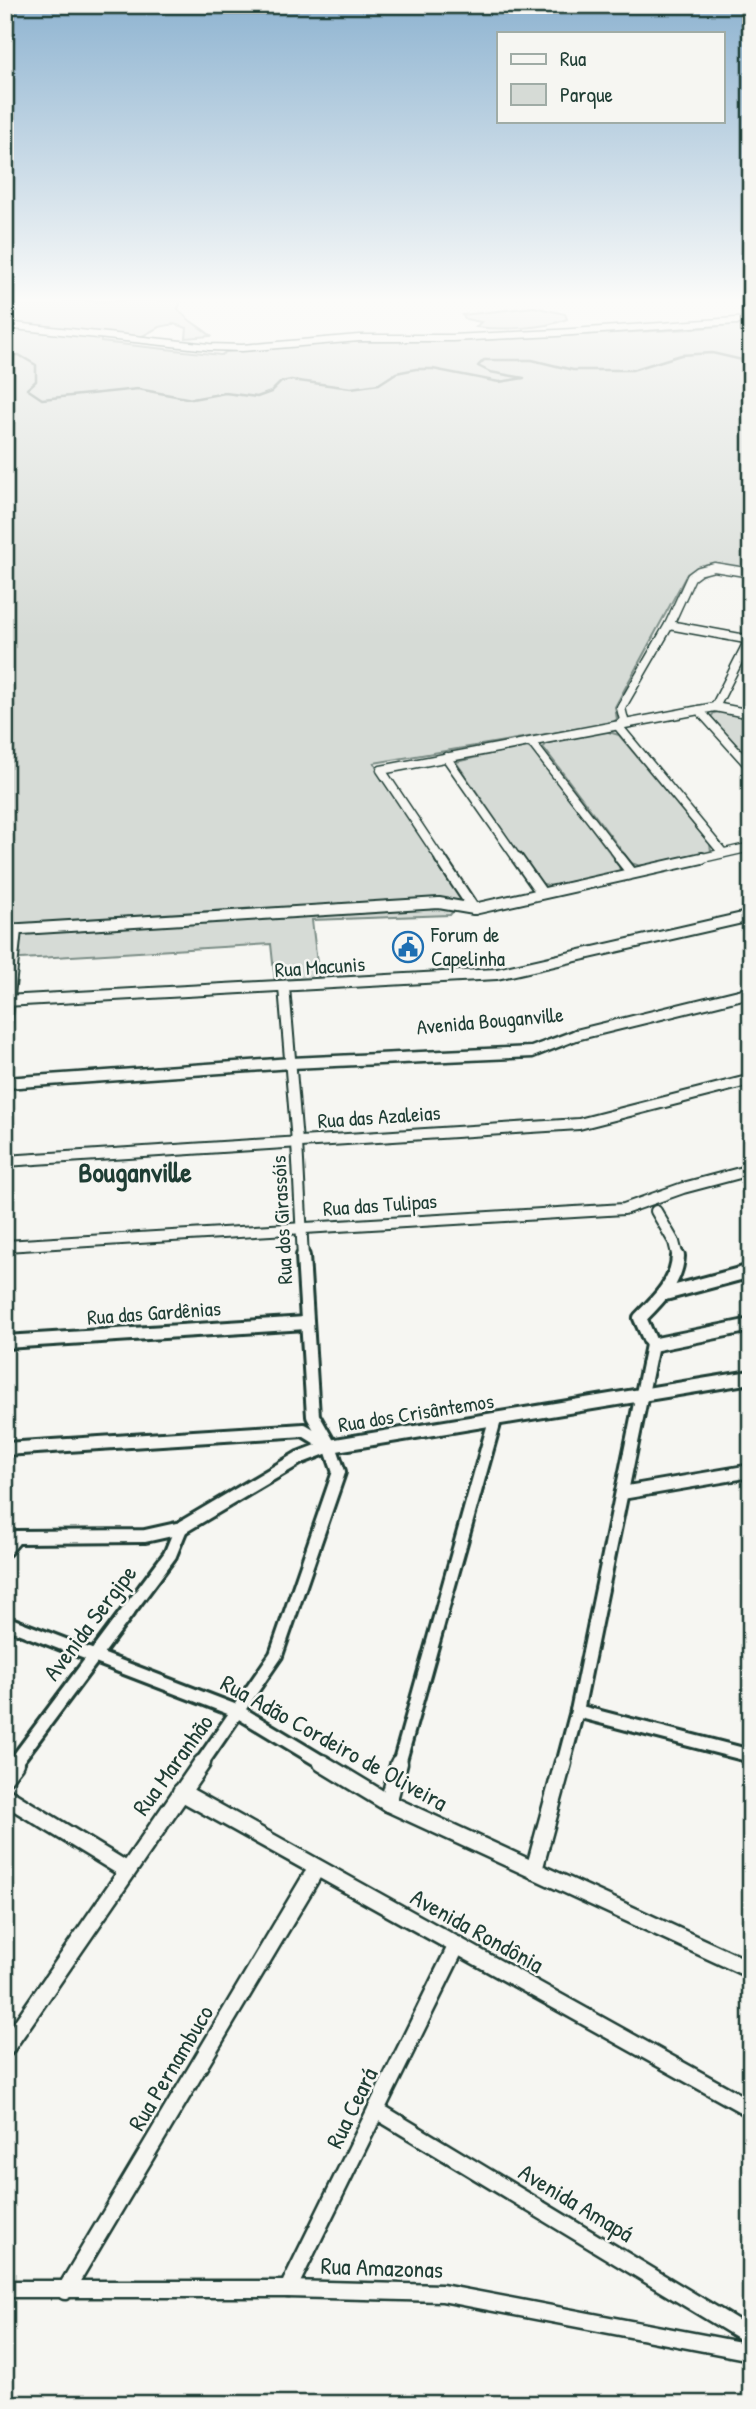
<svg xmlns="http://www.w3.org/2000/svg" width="756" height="2409" font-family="'Patrick Hand',sans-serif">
<rect width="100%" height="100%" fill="#f6f6f2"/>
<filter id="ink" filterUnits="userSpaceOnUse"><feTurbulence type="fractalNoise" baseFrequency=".0143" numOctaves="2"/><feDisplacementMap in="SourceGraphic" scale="14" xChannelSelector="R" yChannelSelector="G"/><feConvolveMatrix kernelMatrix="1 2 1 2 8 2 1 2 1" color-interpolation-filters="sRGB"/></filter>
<g filter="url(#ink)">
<g fill="#d6dbd6" stroke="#7a8c85" stroke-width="2">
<path d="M5 301H181L178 309C188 322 199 325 211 336L186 338 187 328 174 324 159 327 139 338 5 324Z"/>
<path d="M534 307 565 314 567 319C544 329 501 330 476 327L481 322 466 319 462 315Z"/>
<path d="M751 323V570L700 567 687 574 615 707 617 719 612 723 374 763 463 900 450 915 312 920 319 980 275 982 271 944 5 960V327L101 337V342L221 355 226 352 323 342 459 341 692 329Z"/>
<path d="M722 711 751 717V761L711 717 714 713Z"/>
<path d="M605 731 619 735 710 844 711 851 700 855 640 866 631 863 543 747 547 742Z"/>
<path d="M525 746 534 751 619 865 620 871 551 886 540 883 535 877 456 762Z"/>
</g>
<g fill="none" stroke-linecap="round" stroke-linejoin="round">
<path stroke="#72847d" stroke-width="2.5" d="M5 355H19L36 365V381L27 389 42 399 138 389 192 399 225 393 257 397 271 392 281 382 291 380 351 388 379 384 396 373 416 369H433L499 382 524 378 490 372 478 366 484 360H532L573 370H632L681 355 712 353 751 362"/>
<g stroke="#1f3d34" stroke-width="9">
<path id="street-far4" d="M5 325 209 347 242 348 359 338H452L557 333 751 320"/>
</g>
<g stroke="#1f3d34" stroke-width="11">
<g id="street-far3">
<path d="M669 625 751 640"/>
<path d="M715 707 751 636"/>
<path d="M699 710 751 768"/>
<path d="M531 742 622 860"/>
<path d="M446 757 518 860"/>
<path d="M723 853 618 726 624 720 621 708 669 625 691 577 699 571 714 567 751 573"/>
<path d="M441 860 381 770 715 707 751 714"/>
<path d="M694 860 751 847"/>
</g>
</g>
<g stroke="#1f3d34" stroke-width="14">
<g id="street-far2">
<path d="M440 858 474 909"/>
<path d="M517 858 541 892"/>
<path d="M620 858 631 872"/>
<path d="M5 930 439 903 474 909 702 858"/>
<path d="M284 987 297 1142 303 1258"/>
<path d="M5 1001 497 974 751 916"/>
<path d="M5 1034 16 930"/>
<path d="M576 1035 751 992"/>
<path d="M5 1161 579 1124 751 1080"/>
<path d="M656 1211 674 1242 678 1258"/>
<path d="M5 1246 624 1209 683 1188 751 1170"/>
</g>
</g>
<g stroke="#1f3d34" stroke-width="18">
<g id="street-far1">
<path d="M665 1294 751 1271"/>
<path d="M5 1342 306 1323"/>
<path d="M652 1345 751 1325"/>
<path d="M5 1449 304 1430 330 1446 751 1377"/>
<path d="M622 1493 751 1471"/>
<path d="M5 1550 16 1537 145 1536 181 1528 299 1458 330 1446"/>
<path d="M5 1622 239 1712 325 1764"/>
<path d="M577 1711 751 1756"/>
<path d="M14 1764 170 1555 181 1528"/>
<path d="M201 1764 276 1655 339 1472 330 1446 313 1416 303 1256"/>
<path d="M399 1764 495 1420"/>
<path d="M563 1764 577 1711 652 1345 640 1318C658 1300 677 1282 678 1256"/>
</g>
</g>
<g stroke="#1f3d34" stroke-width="21">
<g id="street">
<path d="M322 1763 388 1803 751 1970"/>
<path d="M5 1776 15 1763"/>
<path d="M181 1792 751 2109"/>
<path d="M5 1796 126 1870"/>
<path d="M388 1803 399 1763"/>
<path d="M534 1870 563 1763"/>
<path d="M5 2049 202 1763"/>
<path d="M376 2110 751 2337"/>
<path d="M5 2289H288L442 2293 751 2352"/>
<path d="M288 2289 457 1945"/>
<path d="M65 2291 316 1869"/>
</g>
</g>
<g stroke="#1f3d34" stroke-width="5">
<path id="secondary" d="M576 1030 583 1035 581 1038 533 1057 291 1068 5 1088V1078L291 1058 531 1047Z"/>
</g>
<use href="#street-far4" stroke="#f6f6f2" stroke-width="6"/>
<use href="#street-far3" stroke="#f6f6f2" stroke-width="8"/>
<use href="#street-far2" stroke="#f6f6f2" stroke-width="10"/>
<use href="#street-far1" stroke="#f6f6f2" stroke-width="12"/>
<use href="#street" stroke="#f6f6f2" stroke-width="16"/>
<use href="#secondary" fill="#f6f6f2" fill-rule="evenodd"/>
</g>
</g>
<linearGradient id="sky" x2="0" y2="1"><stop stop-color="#8fb4d1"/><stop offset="0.47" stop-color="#fbfbf9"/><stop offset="1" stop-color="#fbfbf9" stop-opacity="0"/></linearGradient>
<rect width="756" height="638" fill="url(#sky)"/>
<defs>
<g id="civic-ring" transform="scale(1.575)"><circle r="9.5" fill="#f6f6f2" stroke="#1f6fb2" stroke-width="1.5"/><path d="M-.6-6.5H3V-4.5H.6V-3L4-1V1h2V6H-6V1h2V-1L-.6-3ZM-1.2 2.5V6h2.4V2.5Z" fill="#1f6fb2"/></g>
</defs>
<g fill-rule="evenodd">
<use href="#civic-ring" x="408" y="947"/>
</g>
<g text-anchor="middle" stroke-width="5" stroke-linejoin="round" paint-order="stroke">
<g font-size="21" fill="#1f3d34" stroke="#f6f6f2" text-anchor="start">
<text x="431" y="942">Forum de<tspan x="431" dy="24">Capelinha</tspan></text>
</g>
<g font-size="21" fill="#1f3d34" stroke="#f6f6f2">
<text transform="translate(320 967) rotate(-4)" y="7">Rua Macunis</text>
<text transform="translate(490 1021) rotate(-5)" y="7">Avenida Bouganville</text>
<text transform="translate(379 1117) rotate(-4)" y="7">Rua das Azaleias</text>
<text transform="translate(380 1205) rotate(-4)" y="7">Rua das Tulipas</text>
<text transform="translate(282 1220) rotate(-93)" y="7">Rua dos Girassóis</text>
<text transform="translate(154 1313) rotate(-4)" y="7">Rua das Gardênias</text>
<text transform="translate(416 1413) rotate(-9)" y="7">Rua dos Crisântemos</text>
</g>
<g font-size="24" fill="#1f3d34" stroke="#f6f6f2">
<text transform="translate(90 1623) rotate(-53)" y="8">Avenida Sergipe</text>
<text transform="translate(334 1743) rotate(29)" y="8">Rua Adão Cordeiro de Oliveira</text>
<text transform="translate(173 1765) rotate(-54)" y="8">Rua Maranhão</text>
<text transform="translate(477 1931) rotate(29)" y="8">Avenida Rondônia</text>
<text transform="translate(171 2068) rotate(-59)" y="8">Rua Pernambuco</text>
<text transform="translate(352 2108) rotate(-64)" y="8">Rua Ceará</text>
<text transform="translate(576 2203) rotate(31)" y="8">Avenida Amapá</text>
<text transform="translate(382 2268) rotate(2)" y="8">Rua Amazonas</text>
</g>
<g font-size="28" font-weight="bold" fill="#1f3d34" stroke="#f6f6f2">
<text x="135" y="1182">Bouganville</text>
</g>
</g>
<rect width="756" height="2409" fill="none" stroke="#f6f6f2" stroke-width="28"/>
<rect x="14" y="14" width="728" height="2381" fill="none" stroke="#1f3d34" stroke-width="2.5" filter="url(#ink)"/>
<rect x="497" y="32" width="228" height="91" fill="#f6f6f2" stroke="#a0aca6" stroke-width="2"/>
<rect x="511" y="54" width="35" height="10" fill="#f6f6f2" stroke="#a0aca6" stroke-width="2"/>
<text x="560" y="66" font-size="21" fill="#1f3d34">Rua</text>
<rect x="511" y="84" width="35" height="21" fill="#d6dbd6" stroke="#a0aca6" stroke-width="2"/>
<text x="560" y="102" font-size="21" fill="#1f3d34">Parque</text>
</svg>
